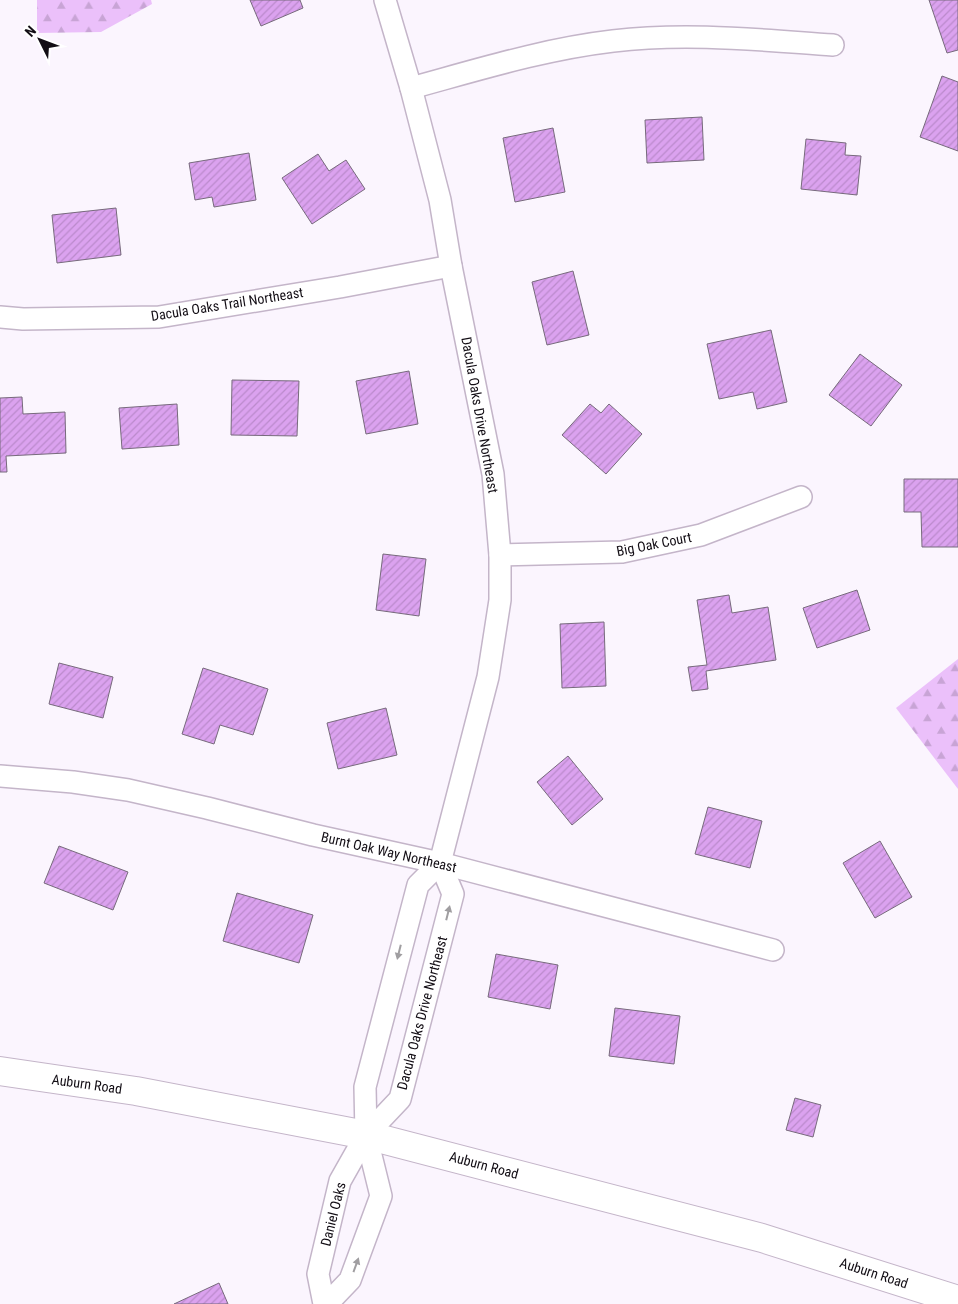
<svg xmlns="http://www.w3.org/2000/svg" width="958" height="1304" font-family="'Roboto Condensed',sans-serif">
<defs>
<pattern id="forest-firs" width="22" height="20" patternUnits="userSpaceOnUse" patternTransform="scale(1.25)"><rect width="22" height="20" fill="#ebc0fa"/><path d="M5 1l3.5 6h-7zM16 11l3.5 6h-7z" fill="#c8a4d5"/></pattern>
<pattern id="building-hatch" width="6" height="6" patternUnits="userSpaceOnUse" patternTransform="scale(1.25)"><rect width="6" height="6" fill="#dba2ef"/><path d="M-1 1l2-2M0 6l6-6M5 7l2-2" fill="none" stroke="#bb8acc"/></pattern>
</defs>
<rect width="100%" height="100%" fill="#fbf5fe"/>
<g fill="url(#forest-firs)">
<path d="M37 0H151L152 4 101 32 37 33Z"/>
<path d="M958 659V789L896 708Z"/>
</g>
<g fill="url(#building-hatch)" stroke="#776a7c">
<path d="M250 0H300L303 8 261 26Z"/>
<path d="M929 0H958V50L947 53Z"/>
<path d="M942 76 958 82V151L920 137Z"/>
<path d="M702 117 704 160 647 163 645 120Z"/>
<path d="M553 128 565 192 515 202 503 138Z"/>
<path d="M806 139 846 143 845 155 861 156 857 195 801 189Z"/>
<path d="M249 153 256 200 214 207 212 197 195 200 189 163Z"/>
<path d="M318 154 329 171 346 160 365 189 312 224 282 178Z"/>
<path d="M116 208 121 255 57 263 52 215Z"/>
<path d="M573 271 589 335 547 345 532 282Z"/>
<path d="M771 330 787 402 757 409 753 392 719 399 707 344Z"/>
<path d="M860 354 902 385 871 426 829 395Z"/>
<path d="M409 371 418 424 366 434 356 381Z"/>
<path d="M232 380 299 381 297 436 231 435Z"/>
<path d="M22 397 23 414 65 412 66 453 6 456 7 472H0V398Z"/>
<path d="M177 404 179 445 122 449 119 408Z"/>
<path d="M590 404 601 413 609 404 642 434 606 474 562 435Z"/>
<path d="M904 479H958V547H922L921 512H904Z"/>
<path d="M383 554 426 559 419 616 376 610Z"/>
<path d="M857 590 870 630 817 648 803 608Z"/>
<path d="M729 595 732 613 768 607 776 660 706 671 708 689 692 691 688 667 707 665 697 600Z"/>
<path d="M604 622 606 686 562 688 560 624Z"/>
<path d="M59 663 113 677 103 718 49 704Z"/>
<path d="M203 668 268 689 253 735 220 725 214 744 182 734Z"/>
<path d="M386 708 397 755 338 769 327 723Z"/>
<path d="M568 756 603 799 572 825 537 782Z"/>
<path d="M708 807 762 821 750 868 695 854Z"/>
<path d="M880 841 912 897 875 918 843 863Z"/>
<path d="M59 846 128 872 113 910 44 883Z"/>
<path d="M237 893 313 915 299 963 223 941Z"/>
<path d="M496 954 558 965 550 1009 488 997Z"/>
<path d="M615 1008 680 1016 674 1064 609 1056Z"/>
<path d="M795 1098 821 1105 813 1137 786 1130Z"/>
<path d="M219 1283 228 1304H174Z"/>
</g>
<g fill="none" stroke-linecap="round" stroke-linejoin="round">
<g stroke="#c4b5c9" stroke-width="24">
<g id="minor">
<path d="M411 88C477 70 544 49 613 41 687 32 760 40 833 45"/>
<path d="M0 317 23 319 159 317 340 287 451 266"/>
<path d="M500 555 622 552 701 535 801 497"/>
<path d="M0 776 73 782 128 790 207 808 313 835 440 863 773 950"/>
<path d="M324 1304 318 1274 340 1181 366 1135 400 1099 453 894 440 863"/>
<path d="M327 1304 350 1280 381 1196 366 1135 365 1087 418 885 440 863 488 677 500 600V555L493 474 451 266 440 200 411 88 385 0"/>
</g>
</g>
<g stroke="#c4b5c9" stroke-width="30">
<path id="primary" d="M0 1071 136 1091 366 1135 762 1238 958 1300"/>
</g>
<use href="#minor" stroke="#fff" stroke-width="21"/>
<use href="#primary" stroke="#fff" stroke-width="28"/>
</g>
<defs><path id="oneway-solid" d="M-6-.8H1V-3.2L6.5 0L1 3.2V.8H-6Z" transform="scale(1.25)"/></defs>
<g fill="#a09ea1">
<use href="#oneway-solid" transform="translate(448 913) rotate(-76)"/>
<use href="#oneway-solid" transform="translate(399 952) rotate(104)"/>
<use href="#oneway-solid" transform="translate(356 1265) rotate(-70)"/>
</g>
<g text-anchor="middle" stroke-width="5" stroke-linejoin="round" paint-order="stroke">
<g font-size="14" fill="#120d14" stroke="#fff">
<text transform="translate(227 304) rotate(-9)" y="5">Dacula Oaks Trail Northeast</text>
<text transform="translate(480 415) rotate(80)" y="5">Dacula Oaks Drive Northeast</text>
<text transform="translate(654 544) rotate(-11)" y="5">Big Oak Court</text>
<text transform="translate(389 852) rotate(13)" y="5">Burnt Oak Way Northeast</text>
<text transform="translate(422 1013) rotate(-75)" y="5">Dacula Oaks Drive Northeast</text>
<text transform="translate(87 1084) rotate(8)" y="5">Auburn Road</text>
<text transform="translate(484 1165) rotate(15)" y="5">Auburn Road</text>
<text transform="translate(333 1214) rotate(-76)" y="5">Daniel Oaks</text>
<text transform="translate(874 1273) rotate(18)" y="5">Auburn Road</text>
</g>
</g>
<g transform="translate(40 40) rotate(312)" stroke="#ffffff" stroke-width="4" paint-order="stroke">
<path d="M0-4L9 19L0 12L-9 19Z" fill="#120d14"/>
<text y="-8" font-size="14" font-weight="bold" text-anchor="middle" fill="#120d14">N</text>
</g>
</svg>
